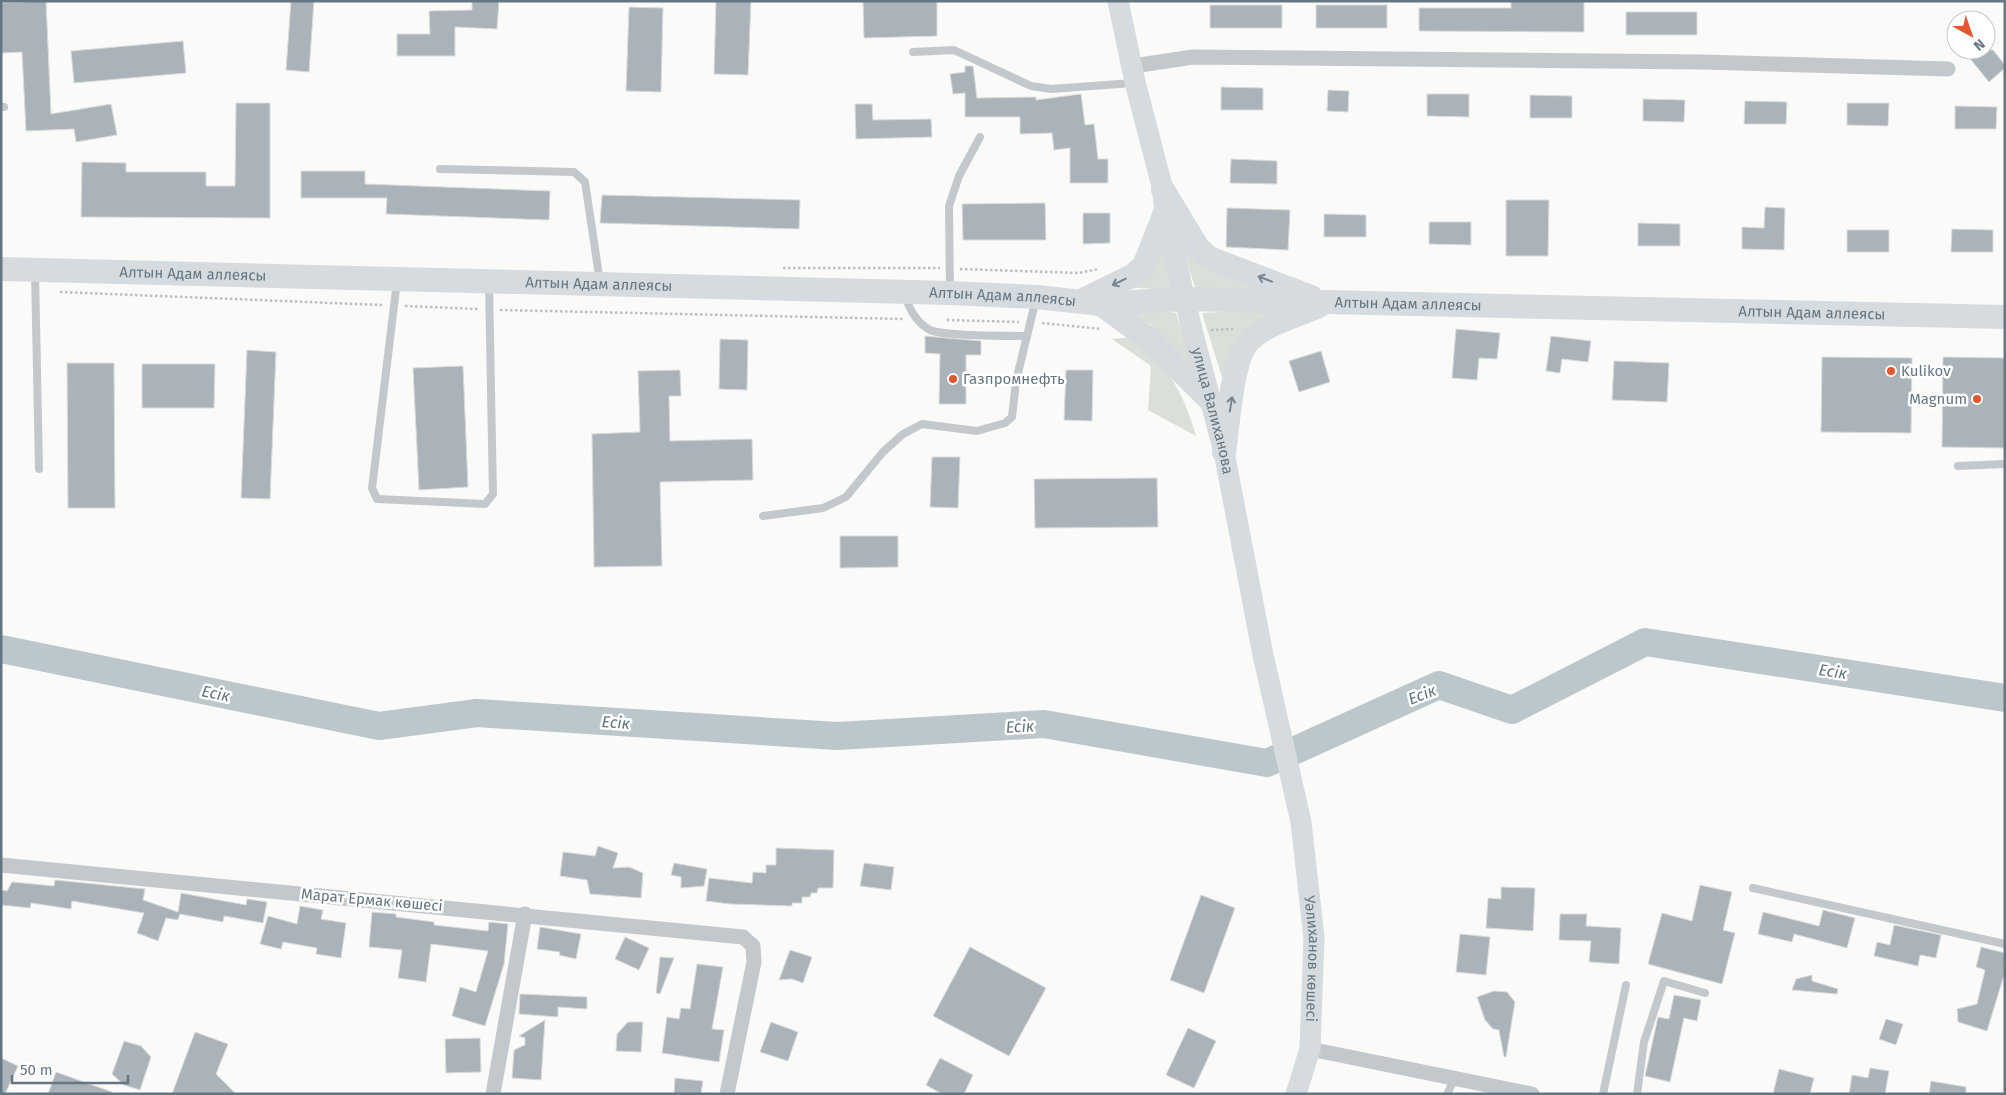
<svg xmlns="http://www.w3.org/2000/svg" width="2006" height="1095" font-family="'Fira Sans',sans-serif">
<rect width="100%" height="100%" fill="#fafaf8"/>
<g fill="#dadfd7">
<path d="M1175 227 1266 292 1196 290Z"/>
<path d="M1164 237 1174 290 1120 287Z"/>
<path d="M1118 305 1176 313 1199 386 1151 325Z"/>
<path d="M1295 308 1234 341 1227 362 1226 390 1202 313Z"/>
<path d="M1137 337C1168 368 1184 393 1196 436L1148 410 1151 366 1112 339Z"/>
</g>
<g fill="none" stroke-linecap="round" stroke-linejoin="round">
<path stroke="#bbc7cb" stroke-width="28" d="M1 649 379 726 477 713 837 736 1044 724 1267 763 1439 685 1512 710 1645 642 2005 698"/>
</g>
<g fill="#aab3b9" stroke="#dcdcda">
<path d="M46 1 51 114 111 104 117 135 76 142 74 129 26 131 22 52 1 53V3Z"/>
<path d="M291 1H314L309 72 286 70Z"/>
<path d="M472 1H499L497 29 455 27V56H397V34H430L429 11 472 10Z"/>
<path d="M716 1H751L748 75 714 74Z"/>
<path d="M863 1H937V36L864 38Z"/>
<path d="M1511 1H1584V32L1419 31V8H1511Z"/>
<rect x="1210" y="5" width="72" height="23"/>
<rect x="1316" y="5" width="71" height="23"/>
<path d="M629 7 663 8 661 92 626 91Z"/>
<rect x="1626" y="12" width="71" height="23"/>
<path d="M183 41 186 73 74 83 71 51Z"/>
<path d="M1963 50H1993L2005 65V68L1989 82Z"/>
<path d="M965 66H973L977 98 1036 97V100L1081 94 1085 125 1094 124 1098 159H1108V183H1070V148L1054 150 1052 133 1020 134V117H965V93L953 94 950 74 965 72Z"/>
<path d="M1221 87 1263 88V110H1221Z"/>
<path d="M1328 90 1349 91 1348 112 1327 111Z"/>
<path d="M1427 94H1469V117L1427 116Z"/>
<path d="M1530 95 1572 96V118H1530Z"/>
<path d="M1643 99 1685 100 1684 122 1643 121Z"/>
<path d="M1745 101 1787 102 1786 124H1744Z"/>
<path d="M236 103H270V218L81 217 82 162 126 163V172H206V186H235Z"/>
<path d="M1847 103H1889L1888 126 1847 125Z"/>
<path d="M855 104H872L873 120 931 119 932 137 856 139Z"/>
<path d="M1955 106 1997 107 1996 129H1955Z"/>
<path d="M1231 159 1277 161V184L1230 183Z"/>
<path d="M301 171H365V184L550 191 549 220 386 214 387 198H301Z"/>
<path d="M602 195 800 200 799 229 600 223Z"/>
<path d="M1506 200H1549L1548 256H1506Z"/>
<path d="M1045 203 1046 240H963L962 204Z"/>
<path d="M1765 207 1785 208 1784 250 1742 249V227L1764 228Z"/>
<path d="M1227 208 1290 210 1288 250 1226 247Z"/>
<path d="M1083 213H1110V243L1083 244Z"/>
<path d="M1324 214 1366 215V237H1324Z"/>
<path d="M1429 222H1471V245L1429 244Z"/>
<path d="M1638 223 1680 224V246H1638Z"/>
<path d="M1952 229 1993 230V252H1951Z"/>
<rect x="1847" y="230" width="42" height="22"/>
<path d="M1456 329 1500 333 1497 359 1479 358 1477 380 1452 378Z"/>
<path d="M925 336 981 341V355H966V404H939L940 354 925 353Z"/>
<path d="M1551 336 1591 341 1588 362 1562 359 1560 373 1546 371Z"/>
<path d="M720 339 748 340 747 390 719 389Z"/>
<path d="M247 350 276 352 270 499 241 498Z"/>
<path d="M1321 351 1330 382 1299 392 1289 361Z"/>
<path d="M1822 357 1912 358 1911 433 1821 432Z"/>
<path d="M1943 357 2005 358V448L1942 447Z"/>
<path d="M1614 361 1669 363 1667 402 1612 400Z"/>
<path d="M67 363H114L115 508H68Z"/>
<path d="M142 364H215L214 408H142Z"/>
<path d="M463 366 468 487 419 490 413 368Z"/>
<path d="M680 370 681 396H669L670 441 752 439 753 480 660 482 662 566 594 567 592 434 640 432 638 371Z"/>
<path d="M1066 370H1093L1092 421 1064 420Z"/>
<path d="M932 457H960L958 508 930 507Z"/>
<path d="M1157 478 1158 527 1035 528 1034 479Z"/>
<path d="M840 536H898V567L840 568Z"/>
<path d="M598 846 618 853 613 868 629 867 643 873 641 898 590 894 587 880 560 876 563 852 595 856Z"/>
<path d="M776 848 834 850 833 888H818L817 893H811L810 897H802V903H792V906L730 904 706 901 709 878 752 883 753 872 766 873V865H776Z"/>
<path d="M674 863 707 869 704 886 681 888V877L671 875Z"/>
<path d="M864 863 894 867 891 890 860 886Z"/>
<path d="M55 880 145 889 143 900 178 912 181 893 246 905 247 899 267 902 263 923 224 916 223 922 180 914 178 920 166 918 158 941 137 933 144 913 72 901 71 909 31 903 30 908 1 905V890L7 891 12 882 54 886Z"/>
<path d="M1700 885 1732 892 1723 930 1735 933 1722 984 1648 964 1662 913 1692 921Z"/>
<path d="M1501 887 1535 888 1533 931 1486 928 1488 898 1501 899Z"/>
<path d="M1201 895 1235 908 1204 993 1170 980Z"/>
<path d="M300 906 323 910 321 919 346 923 341 958 316 954 317 948 283 942 281 949 260 944 268 916 297 924Z"/>
<path d="M1823 910 1855 918 1847 948 1794 934 1792 942 1758 934 1763 912 1819 926Z"/>
<path d="M372 912 396 914V917L434 922V925L488 931 489 922 508 924 504 964 485 1026 452 1016 460 987 476 992 488 951 431 944 426 982 398 978 402 950 369 947Z"/>
<path d="M1560 914H1587L1586 926 1621 928 1619 964 1589 962 1591 941 1559 940Z"/>
<path d="M1894 925 1941 935 1936 958 1920 955 1918 966 1874 956 1877 942 1890 945Z"/>
<path d="M540 927 581 934 576 959 559 955 560 952 537 949Z"/>
<path d="M1460 934 1490 937 1486 975 1456 972Z"/>
<path d="M625 937 649 948 639 970 615 959Z"/>
<path d="M970 947 1046 988 1009 1056 933 1016Z"/>
<path d="M1981 947 2005 953V972L1987 1031 1958 1022 1957 1009 1977 1004 1985 970 1976 967Z"/>
<path d="M790 950 812 957 803 983 792 979 779 980Z"/>
<path d="M660 957 674 958 660 994 656 993Z"/>
<path d="M697 964 723 967 712 1029 724 1030 719 1062 662 1053 667 1017 679 1019 681 1008 690 1009Z"/>
<path d="M1812 975V981L1838 989 1837 994 1792 990 1796 979Z"/>
<path d="M1494 991 1507 992 1515 1002 1506 1057H1504L1499 1030 1493 1029 1485 1020 1477 997Z"/>
<path d="M520 994 587 997V1009L558 1007V1017L519 1014Z"/>
<path d="M1674 995 1701 1000 1697 1021 1684 1018 1670 1082 1645 1076 1658 1017 1669 1019Z"/>
<path d="M1886 1019 1903 1024 1896 1045 1879 1039Z"/>
<path d="M545 1020 541 1080 512 1078 514 1050 525 1045V1038L519 1036Z"/>
<path d="M628 1022H643L641 1052 616 1051 617 1034Z"/>
<path d="M771 1022 798 1032 788 1061 760 1052Z"/>
<path d="M1188 1028 1216 1041 1194 1088 1166 1075Z"/>
<path d="M195 1032 228 1044 216 1074 236 1094H172Z"/>
<path d="M480 1038 481 1072 446 1073 445 1039Z"/>
<path d="M124 1041 141 1046 151 1057 140 1090 124 1085 112 1074Z"/>
<path d="M1 1058 18 1066 5 1094H1Z"/>
<path d="M940 1058 973 1075 964 1094H942L926 1085Z"/>
<path d="M1870 1068 1889 1071 1885 1094H1849L1852 1075 1868 1078Z"/>
<path d="M1779 1069 1814 1078 1810 1094H1773Z"/>
<path d="M56 1072 112 1092V1094H48Z"/>
<path d="M675 1078 703 1081 701 1094H674Z"/>
<path d="M1931 1081 1966 1087V1094H1929Z"/>
</g>
<g fill="none" stroke-linecap="round" stroke-linejoin="round">
<g stroke="#bbbfc2" stroke-width="2.5" stroke-dasharray="2.5 2.5" stroke-linecap="butt">
<path d="M783 268H940"/>
<path d="M960 269 1079 273 1099 269"/>
<path d="M60 292 382 305"/>
<path d="M405 306 479 309"/>
<path d="M500 310 904 319"/>
<path d="M947 320 1019 322"/>
<path d="M1042 323 1101 329"/>
<path d="M1211 330 1233 329"/>
</g>
<g stroke="#c3c8cc" stroke-width="8">
<path d="M913 52 954 50 1031 86 1051 89 1133 83"/>
<path d="M1 107H4"/>
<path d="M440 169 574 172 585 182 600 282"/>
<path d="M35 272 39 469"/>
<path d="M397 281 372 488 377 499 485 504 493 494 489 284"/>
<path d="M950 291 949 206 959 176 980 137"/>
<path d="M905 296C909 308 917 323 930 330 943 336 1010 336 1027 336"/>
<path d="M1958 466 2005 464"/>
<path d="M763 516 823 508 846 497 883 452 903 434 922 424 977 431 1005 423 1012 417 1016 381 1036 299"/>
<path d="M1753 888 2005 944"/>
<path d="M1447 1094 1455 1078"/>
<path d="M1603 1094 1626 985"/>
<path d="M1637 1094 1644 1042 1664 981 1705 993"/>
</g>
<g stroke="#c3c8cc" stroke-width="15">
<path d="M1133 66 1193 57 1704 62 1948 69"/>
<path d="M1 865 743 937 753 946 754 962 727 1094"/>
<path d="M1310 1049 1532 1094"/>
<path d="M493 1094 525 914"/>
</g>
<path stroke="#d6dbdf" stroke-width="21" id="s1" d="M1118 1 1135 82 1163 190 1165 213 1192 330 1224 452 1263 655 1301 822 1314 938 1310 1049 1296 1094"/>
<g stroke="#d6dbdf" stroke-width="24">
<path d="M1163 190 1198 248 1209 258 1311 297"/>
<path id="s2" d="M1 269 950 293 1037 297 1101 304 1185 299 2005 317"/>
<path d="M1081 301 1134 275 1144 266 1165 213"/>
<path d="M1101 304 1150 340 1208 398"/>
<path d="M1224 452C1228 426 1232 361 1247 343 1264 324 1296 316 1319 306"/>
</g>
</g>
<defs><path id="oneway-shaft" d="M-6 0H5M1.5-3L5.5 0L1.5 3" fill="none" stroke-width="1.6" stroke-linecap="round" stroke-linejoin="round" transform="scale(1.25)"/></defs>
<g stroke="#768591">
<use href="#oneway-shaft" transform="translate(1265 279) rotate(-159)"/>
<use href="#oneway-shaft" transform="translate(1119 282) rotate(154)"/>
<use href="#oneway-shaft" transform="translate(1231 404) rotate(-81)"/>
</g>
<g fill="#e4572e" stroke="#fff" stroke-width="2">
<circle cx="1891" cy="371" r="5"/>
<circle cx="953" cy="379" r="5"/>
<circle cx="1977" cy="399" r="5"/>
</g>
<g text-anchor="middle" stroke-width="5" stroke-linejoin="round" paint-order="stroke">
<g font-size="15" fill="#657683" stroke="#fff">
<text dy="5" stroke="none"><textPath href="#s2" startOffset="192">Алтын Адам аллеясы</textPath></text>
<text dy="5" stroke="none"><textPath href="#s2" startOffset="598">Алтын Адам аллеясы</textPath></text>
<text dy="5" stroke="none"><textPath href="#s2" startOffset="1002">Алтын Адам аллеясы</textPath></text>
<text dy="5" stroke="none"><textPath href="#s2" startOffset="1408">Алтын Адам аллеясы</textPath></text>
<text dy="5" stroke="none"><textPath href="#s2" startOffset="1812">Алтын Адам аллеясы</textPath></text>
<text dy="5" stroke="none"><textPath href="#s1" startOffset="421">улица Валиханова</textPath></text>
<text transform="translate(372 900) rotate(5)" y="5">Марат Ермак көшесі</text>
<text dy="5" stroke="none"><textPath href="#s1" startOffset="979">Уәлиханов көшесі</textPath></text>
</g>
<g font-size="15" fill="#657683" stroke="#fff" text-anchor="start">
<text x="1901" y="376">Kulikov</text>
<text x="963" y="384">Газпромнефть</text>
<text x="1967" y="404" text-anchor="end">Magnum</text>
</g>
<g font-size="16" font-style="italic" fill="#60757c" stroke="#fff">
<text transform="translate(1833 671) rotate(9)" y="6">Есік</text>
<text transform="translate(216 693) rotate(12)" y="6">Есік</text>
<text transform="translate(1422 694) rotate(-21)" y="6">Есік</text>
<text transform="translate(616 722) rotate(4)" y="6">Есік</text>
<text transform="translate(1020 726) rotate(-3)" y="6">Есік</text>
</g>
</g>
<rect width="2006" height="1095" fill="none" stroke="#657683" stroke-width="5"/>
<g transform="translate(1971 35) rotate(140)"><circle r="24" fill="#ffffff" stroke="#c1c8cd"/>
<path d="M0-4L9 19L0 12L-9 19Z" fill="#e4572e"/>
<text y="-8" font-size="14" font-weight="bold" text-anchor="middle" fill="#657683">N</text>
</g>
<path d="M12 1075v8h116v-8" fill="none" stroke="#657683" stroke-width="2.5"/>
<text x="20" y="1075" font-size="15" fill="#657683" stroke="#ffffff" stroke-width="4" paint-order="stroke">50 m</text>
</svg>
